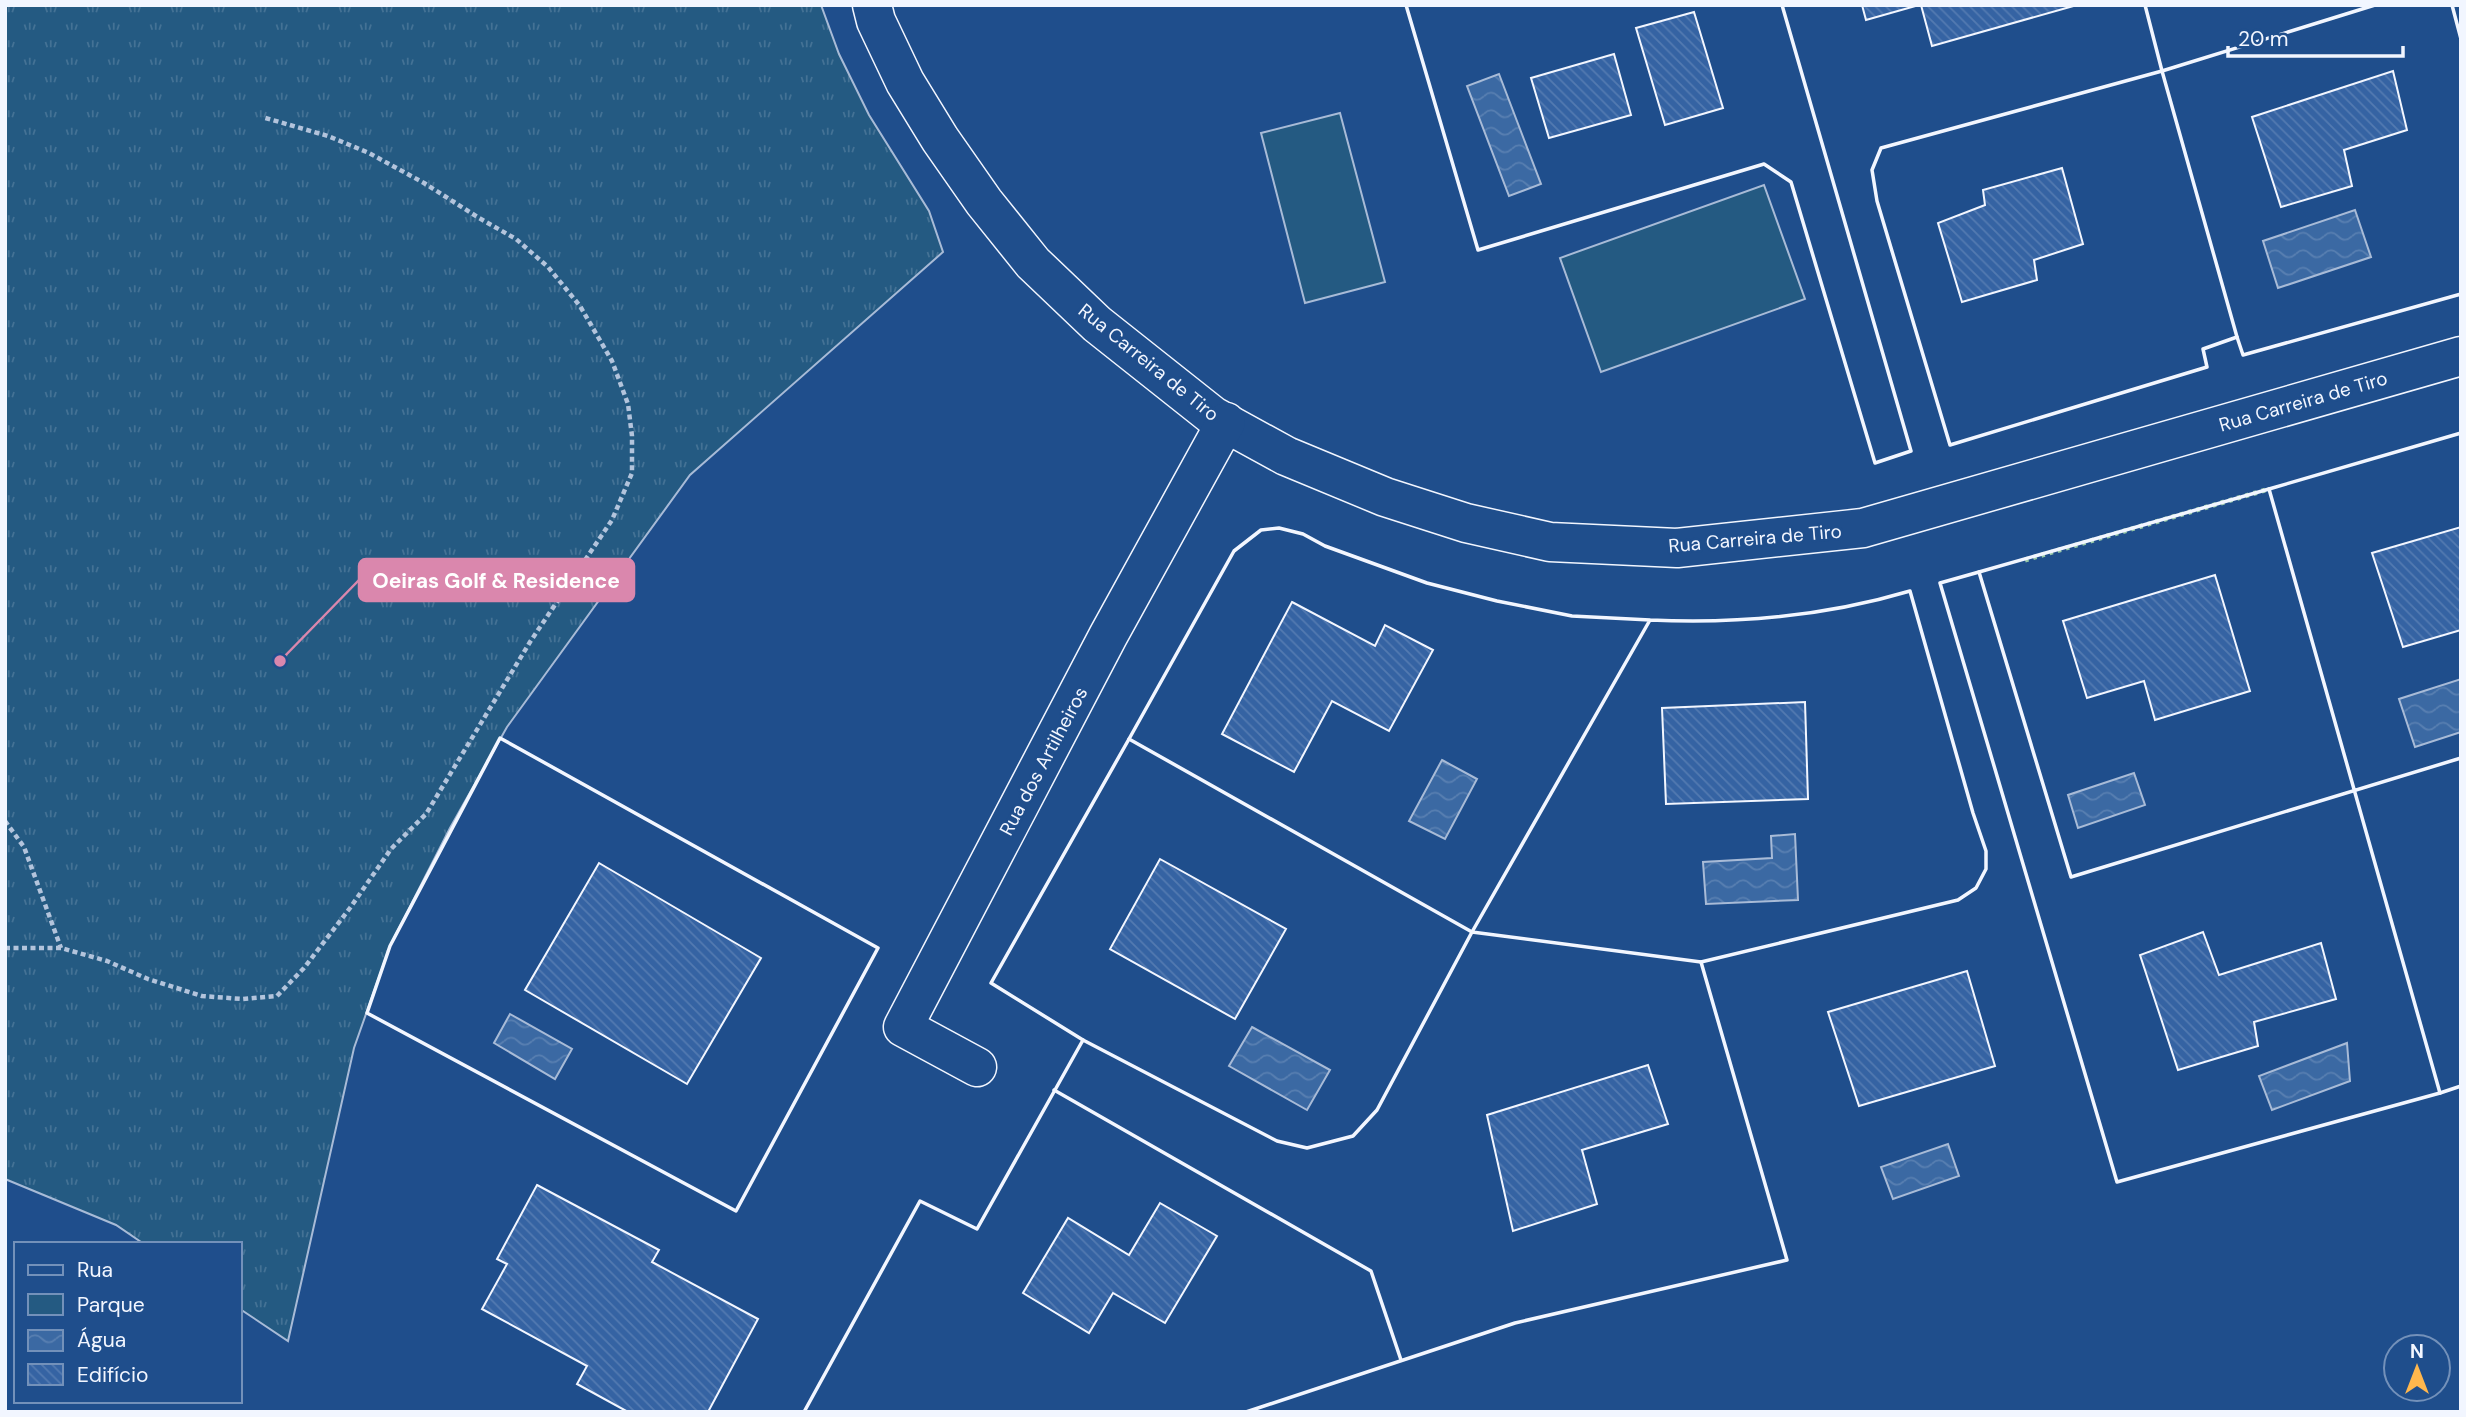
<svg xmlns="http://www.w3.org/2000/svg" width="2466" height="1417" font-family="'DM Sans',sans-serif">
<defs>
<pattern id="grass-tufts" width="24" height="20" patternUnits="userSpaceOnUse" patternTransform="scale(1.75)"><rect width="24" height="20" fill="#245a82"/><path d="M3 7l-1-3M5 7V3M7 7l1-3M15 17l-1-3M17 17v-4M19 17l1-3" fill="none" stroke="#447295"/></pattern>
<pattern id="water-waves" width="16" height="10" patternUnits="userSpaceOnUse" patternTransform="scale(1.75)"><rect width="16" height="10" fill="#3b69a3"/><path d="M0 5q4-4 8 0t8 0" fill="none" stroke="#587fb1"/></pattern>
<pattern id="building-back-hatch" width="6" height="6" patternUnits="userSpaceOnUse" patternTransform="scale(1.75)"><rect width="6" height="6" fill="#3563a3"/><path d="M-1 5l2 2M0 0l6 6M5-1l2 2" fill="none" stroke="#537ab1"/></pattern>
</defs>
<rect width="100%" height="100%" fill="#1f4e8c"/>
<path fill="url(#grass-tufts)" stroke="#a8bbd7" stroke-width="2" d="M5 5H821L839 54 869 115 929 211 943 252 690 475 507 727 450 828 390 946 354 1048 288 1341 240 1309V1244H144L116 1225 5 1179Z"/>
<g fill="#245a82" stroke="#a8bbd7" stroke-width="2">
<path d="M1340 113 1385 282 1305 303 1261 133Z"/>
<path d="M1764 185 1805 299 1601 372 1560 258Z"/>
</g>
<g fill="url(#water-waves)" stroke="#a8bbd7" stroke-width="2">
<path d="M1499 74 1541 184 1509 196 1467 86Z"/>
<path d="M2355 210 2371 257 2278 288 2263 241Z"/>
<path d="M2461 679V732L2415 747 2399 699Z"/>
<path d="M1442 760 1477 779 1445 839 1409 821Z"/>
<path d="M2134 773 2145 805 2078 828 2068 795Z"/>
<path d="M1795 834 1798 900 1706 904 1703 862 1772 858 1771 836Z"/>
<path d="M510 1014 572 1049 555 1079 494 1043Z"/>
<path d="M1252 1027 1330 1070 1307 1110 1229 1066Z"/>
<path d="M2347 1043 2350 1081 2272 1110 2259 1076Z"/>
<path d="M1948 1144 1959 1176 1893 1199 1881 1167Z"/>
</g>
<g fill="url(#building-back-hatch)" stroke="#f2f6ff" stroke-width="2">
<path d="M1862 5H1919L1866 20Z"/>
<path d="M1921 5H2077L1932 46Z"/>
<path d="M1694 12 1723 108 1665 125 1636 28Z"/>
<path d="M1614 54 1631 115 1549 138 1531 78Z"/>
<path d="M2393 71 2407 130 2344 150 2352 186 2281 207 2252 117Z"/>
<path d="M2062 168 2083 244 2034 260 2037 280 1962 302 1938 223 1985 205 1983 190Z"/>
<path d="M2461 527V630L2403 647 2372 553Z"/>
<path d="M2215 575 2250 691 2155 720 2144 681 2087 698 2063 621Z"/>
<path d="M1292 602 1375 646 1385 625 1433 650 1389 731 1332 701 1294 772 1222 734Z"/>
<path d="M1805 702 1808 799 1666 804 1662 708Z"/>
<path d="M1160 859 1286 929 1235 1019 1110 949Z"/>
<path d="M599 863 761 958 687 1084 525 990Z"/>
<path d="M2203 932 2219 975 2321 943 2336 999 2254 1022 2258 1046 2178 1070 2140 955Z"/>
<path d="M1967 971 1995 1066 1859 1106 1828 1012Z"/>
<path d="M1648 1065 1668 1124 1582 1150 1597 1204 1513 1231 1487 1115Z"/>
<path d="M537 1185 659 1250 652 1262 758 1319 708 1412H628L577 1384 587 1366 482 1309 507 1264 497 1259Z"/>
<path d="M1160 1203 1217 1236 1165 1323 1113 1293 1089 1333 1023 1293 1068 1218 1129 1255Z"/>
</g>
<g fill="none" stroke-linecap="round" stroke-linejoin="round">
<g stroke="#f2f6ff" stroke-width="41">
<g id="minor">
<path d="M872 5 876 21 905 82 940 139 984 202 1033 263 1097 324 1213 416 1286 456 1385 497 1466 523 1550 542 1677 548 1863 528 2461 356"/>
<path d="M977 1067 903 1027 1108 636 1226 422"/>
</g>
</g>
<g stroke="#b3c4dc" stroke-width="4.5" stroke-dasharray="5 3.5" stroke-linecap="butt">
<path d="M5 821 24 847 61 948"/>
<path d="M5 948H61L107 961 148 979 202 996 242 999 277 996 304 968 350 908 391 849 426 814 530 642 612 520 632 473V436L628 404 612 361 580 306 548 267 516 239 479 218 424 183 369 153 328 136 262 117"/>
</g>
<use href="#minor" stroke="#1f4e8c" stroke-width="38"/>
<path stroke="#97c8a6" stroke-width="5" stroke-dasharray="3.5 5" stroke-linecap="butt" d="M2025 560 2269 489"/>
<g stroke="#f2f6ff" stroke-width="3.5">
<path d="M1406 5 1478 250 1764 164 1791 182 1875 463 1911 451 1782 5"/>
<path d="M2145 5 2162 71 2375 5"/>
<path d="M2452 5 2461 39"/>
<path d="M2162 71 2237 337 2203 349 2207 367 1950 445 1877 201 1872 170 1881 148Z"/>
<path d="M2237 337 2243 355 2461 294"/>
<path d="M2461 433 2269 489 2440 1093 2117 1182 1940 583 1979 572 2071 877 2461 758"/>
<path d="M1979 572 2269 489"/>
<path d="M500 738 878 948 736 1211 367 1013 390 946Z"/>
<path d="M1083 1040 991 983 1129 739"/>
<path d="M1054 1090 1371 1271 1401 1360"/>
<path d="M2440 1093 2461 1086"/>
<path d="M804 1412 920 1201 977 1229 1083 1040 1277 1141 1307 1148 1353 1136 1377 1110 1472 932 1650 620C1737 624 1826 616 1910 591L1973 813 1986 851V869L1976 888 1958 900 1701 962 1472 932 1129 739 1234 551 1261 530 1279 528 1303 534 1325 546 1427 583 1497 601 1572 616 1650 620"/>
<path d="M1246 1412 1515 1323 1787 1260 1701 962"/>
</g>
</g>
<g text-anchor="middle" stroke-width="5" stroke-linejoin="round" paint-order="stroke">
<g font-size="19" fill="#f2f6ff" stroke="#1f4e8c">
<text transform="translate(1149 362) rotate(39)" y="7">Rua Carreira de Tiro</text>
<text transform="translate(2303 401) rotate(-16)" y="7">Rua Carreira de Tiro</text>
<text transform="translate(1755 538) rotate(-5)" y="7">Rua Carreira de Tiro</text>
<text transform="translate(1043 761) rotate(-62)" y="7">Rua dos Artilheiros</text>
</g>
</g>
<path fill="none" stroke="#da87ad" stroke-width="2.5" d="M280 661L359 580"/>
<circle fill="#da87ad" stroke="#1f4e8c" stroke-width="2.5" cx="280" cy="661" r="7"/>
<rect fill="#da87ad" stroke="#da87ad" stroke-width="2.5" x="359" y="559" width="275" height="42" rx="7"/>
<g font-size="21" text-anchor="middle" font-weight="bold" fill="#fff">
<text x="496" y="588">Oeiras Golf &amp; Residence</text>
</g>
<rect width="2466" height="1417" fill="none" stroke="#f2f6ff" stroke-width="14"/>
<rect x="14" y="1242" width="228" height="161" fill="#1f4e8c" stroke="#7391ba" stroke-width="2"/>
<rect x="28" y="1265" width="35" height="10" fill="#1f4e8c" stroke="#7391ba" stroke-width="2"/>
<text x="77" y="1277" font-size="21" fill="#f2f6ff">Rua</text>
<rect x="28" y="1294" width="35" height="21" fill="#245a82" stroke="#7391ba" stroke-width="2"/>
<text x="77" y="1312" font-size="21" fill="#f2f6ff">Parque</text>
<rect x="28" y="1330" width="35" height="21" fill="url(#water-waves)" stroke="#7391ba" stroke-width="2"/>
<text x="77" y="1347" font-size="21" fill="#f2f6ff">Água</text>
<rect x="28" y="1364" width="35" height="21" fill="url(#building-back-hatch)" stroke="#7391ba" stroke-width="2"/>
<text x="77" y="1382" font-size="21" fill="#f2f6ff">Edifício</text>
<g transform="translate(2417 1368)"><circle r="33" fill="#1f4e8c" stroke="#7391ba" stroke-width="2"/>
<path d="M0-5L12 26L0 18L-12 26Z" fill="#ffb74d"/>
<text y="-10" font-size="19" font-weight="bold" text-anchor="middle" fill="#f2f6ff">N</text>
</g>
<path d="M2228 46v10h175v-10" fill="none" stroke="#f2f6ff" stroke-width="3.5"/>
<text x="2238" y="46" font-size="21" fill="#f2f6ff" stroke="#1f4e8c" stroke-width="5" paint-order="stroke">20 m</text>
</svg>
